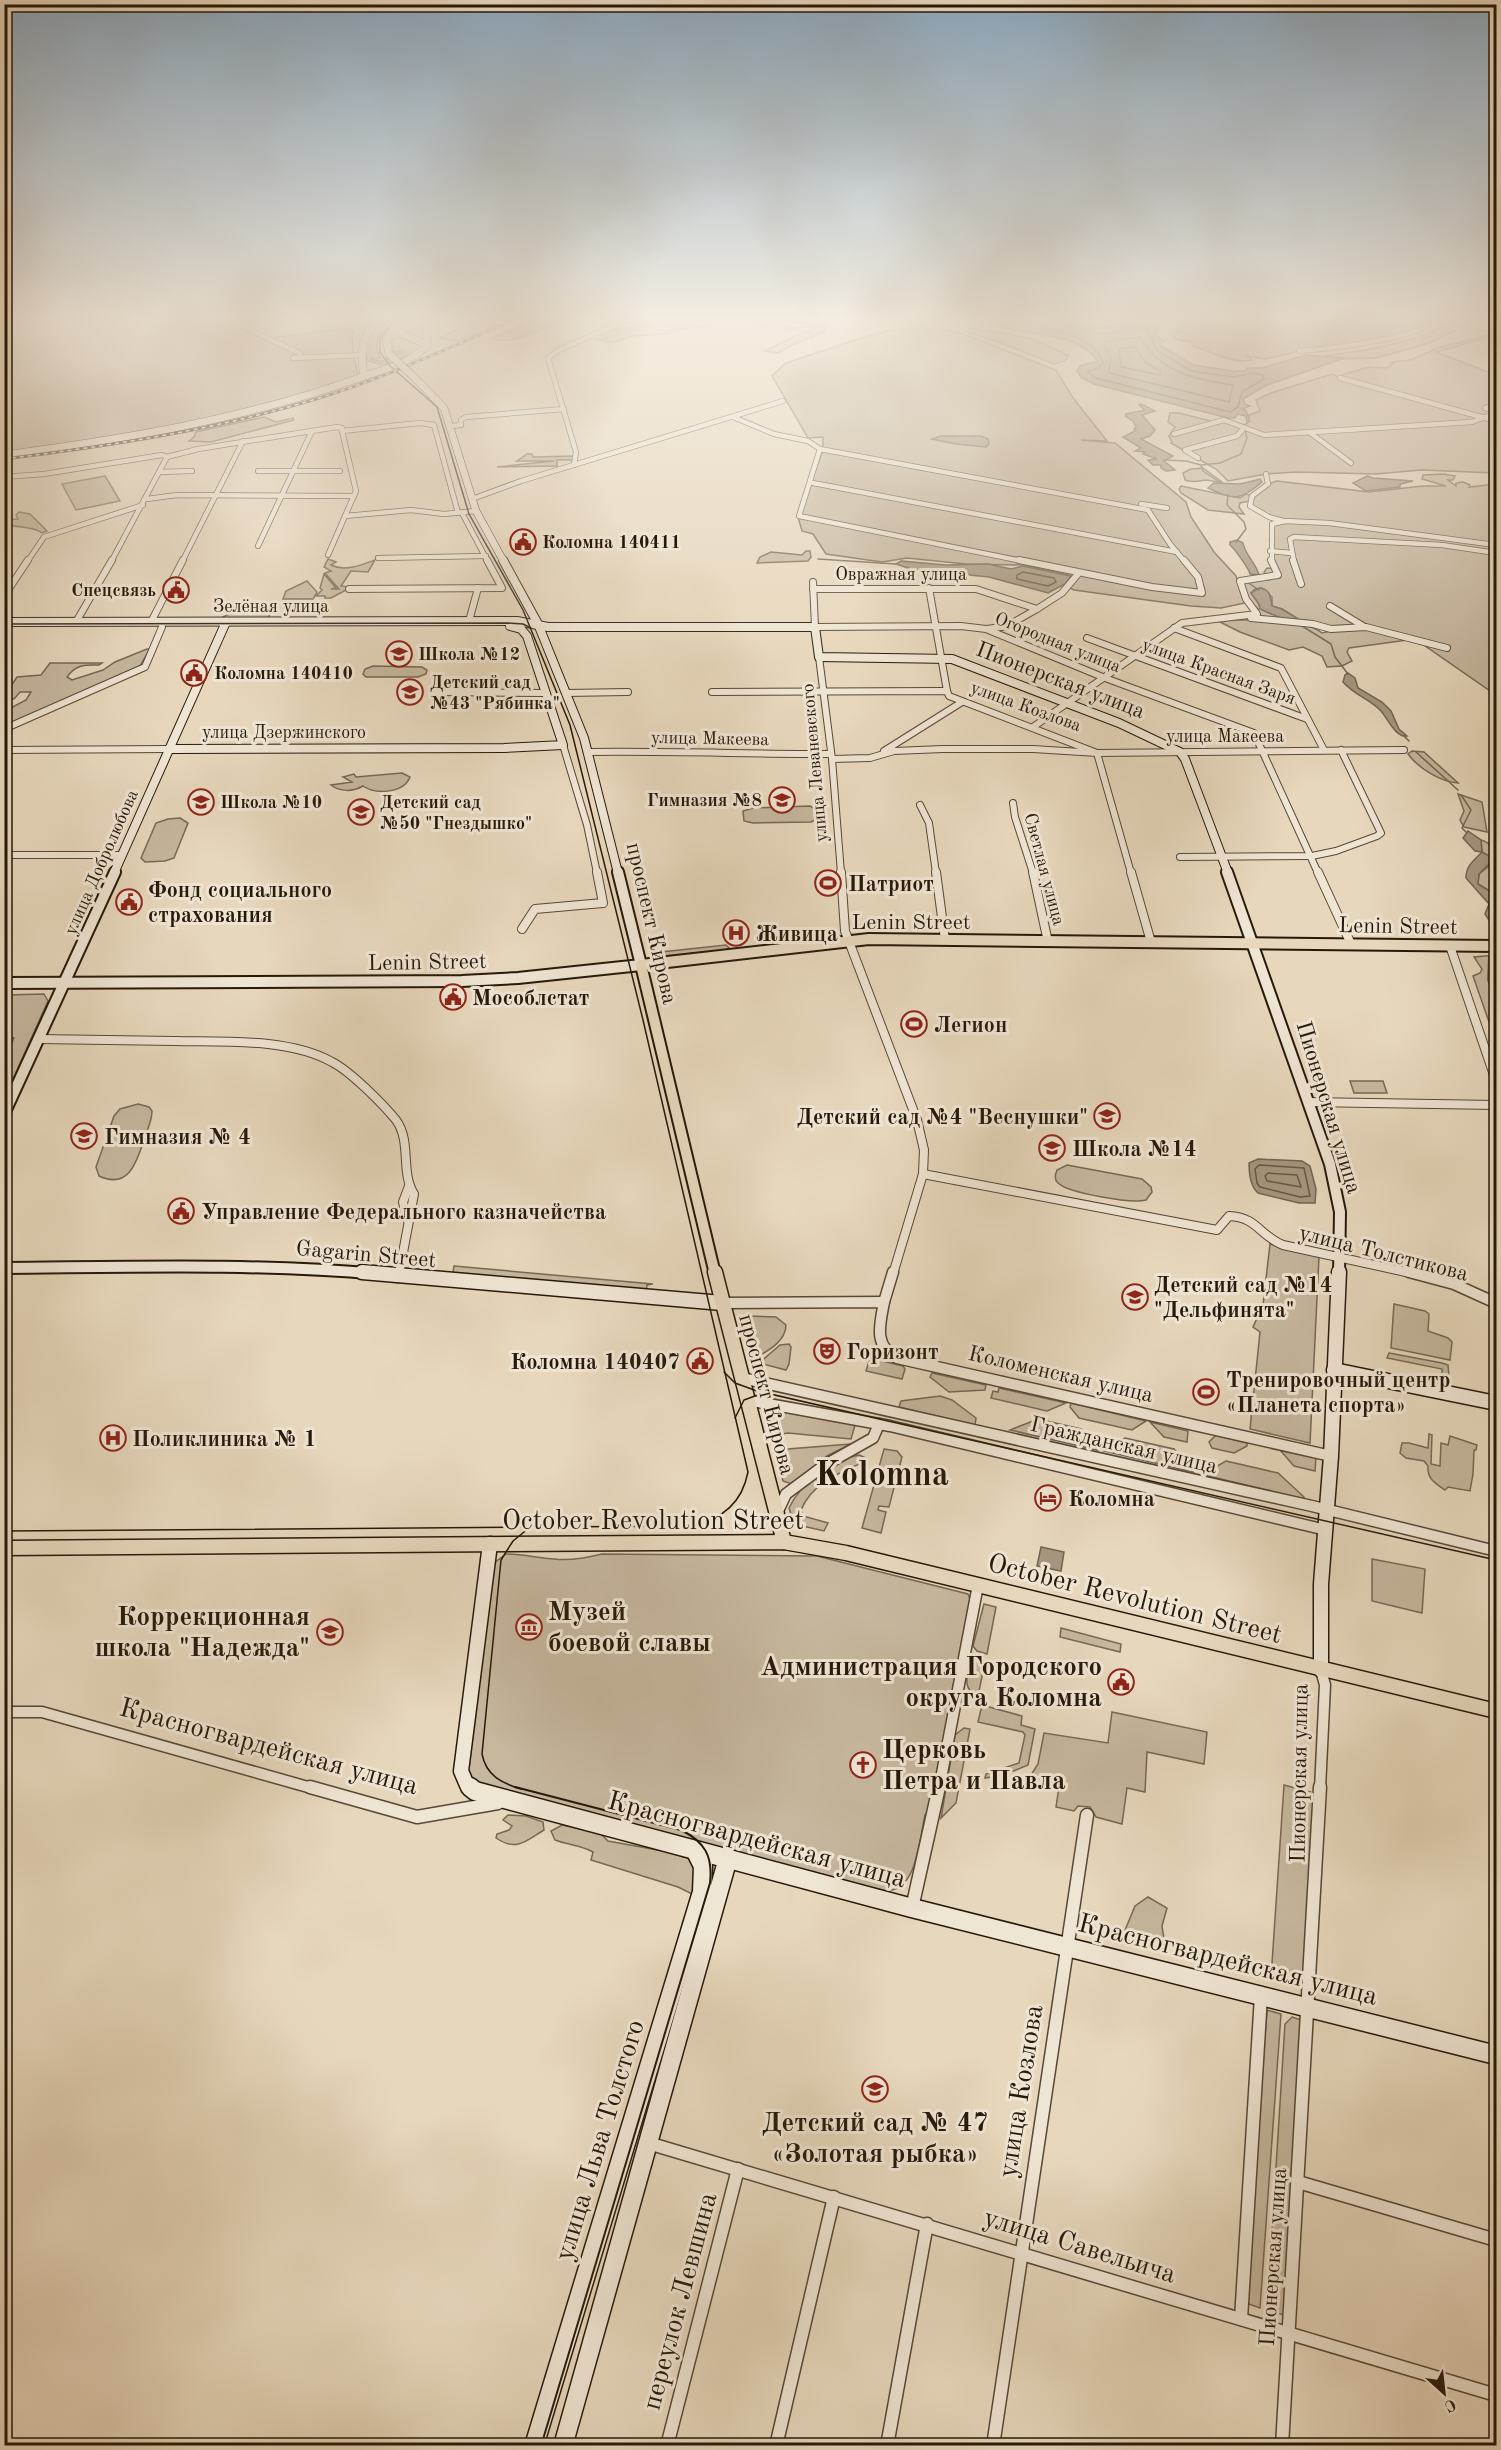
<svg xmlns="http://www.w3.org/2000/svg" width="1501" height="2450" font-family="'Old Standard TT',serif">
<rect width="100%" height="100%" fill="#e7d7bc"/>
<filter id="stains"><feTurbulence type="fractalNoise" baseFrequency=".00333" numOctaves="4"/><feColorMatrix values="0 0 0 0 .2 0 0 0 0 .09 0 0 0 0 .02 0 0 0 .5 -.17"/></filter>
<radialGradient id="worn" r=".72"><stop offset=".6" stop-color="#630" stop-opacity="0"/><stop offset="1" stop-color="#630" stop-opacity=".3"/></radialGradient>
<g fill="#c6b79e" stroke="#766854" stroke-width="1.5" fill-rule="evenodd">
<path d="M449 318 462 319 459 321 471 323 481 319H513L457 341 440 338 461 327 443 322Z"/>
<path d="M763 318 823 323 826 331 792 345 778 353 765 351 797 335 810 332 789 330 783 326 800 328 815 325 797 322H771L768 326H762L756 322 757 319Z"/>
<path d="M4 319H221L295 353V358H354L359 378 307 396 184 426 5 453Z"/>
<path d="M386 319H390C379 331 373 342 380 358L374 359 371 357 372 360 382 361 404 352 403 350 394 353 392 341 395 338H403L422 345 418 352 384 365 368 361C361 349 369 327 386 319Z"/>
<path d="M536 319H562C547 327 507 347 492 338Z"/>
<path d="M700 319H710H707L710 326 672 330 669 332 670 334 632 336 612 343 596 339 608 338 600 335 604 332 654 323 689 324Z"/>
<path d="M1192 319H1433L1418 329 1385 337 1336 347 1299 351 1266 359 1247 356 1252 360C1236 365 1210 351 1193 346L1191 342 1174 339 1173 334 1181 332 1175 329Z"/>
<path d="M1455 319H1473L1483 323 1466 325 1429 343 1376 358 1344 359 1324 356C1364 351 1423 342 1455 319Z"/>
<path d="M348 328 354 331 352 336 353 355 307 357 274 338Z"/>
<path d="M922 328 947 330 971 337 1056 370 1073 398 1107 441 1081 440 1115 443 1186 502 1191 517 1214 552 1236 576 1245 603 1221 608 1191 606 1074 590 1070 588 1076 577 1024 565 966 564 907 558 882 562 826 554 813 534 802 531 798 517 823 450V437L808 438 772 376 786 363 843 344 885 331Z"/>
<path d="M970 328 1030 338 1068 355 1065 361 1054 364 999 342 966 332Z"/>
<path d="M1496 333V335L1436 352 1496 375V473L1421 470 1376 474 1295 472 1266 474 1228 481 1216 469 1171 443 1172 442 1169 436 1175 427 1168 422 1170 413H1179L1214 422 1224 419 1244 425 1249 422V415L1260 411 1256 400 1271 393 1332 374 1340 378 1341 375 1369 367 1386 368 1393 364 1391 362 1411 360 1438 348Z"/>
<path d="M264 417 276 422 293 418 294 420 211 442 189 441 194 437 196 432Z"/>
<path d="M527 454H532L533 457 573 456V460H557V466L497 467 554 461H517Z"/>
<path d="M1203 468 1222 482C1216 483 1211 480 1206 480 1198 481 1193 483 1185 480L1183 473 1191 469Z"/>
<path d="M1444 474 1455 476 1453 480H1448L1456 486V483L1463 482 1470 485 1469 487 1496 484V695L1415 639 1349 648 1347 652 1352 661 1342 666 1327 667 1322 656 1303 647 1289 650 1240 632 1216 620C1243 621 1301 616 1322 633L1336 630C1328 624 1273 618 1259 616L1258 609 1246 596 1245 588 1243 586 1241 580H1269L1264 572 1267 568 1276 569C1270 555 1267 540 1272 524L1283 521 1269 517 1250 506V501L1240 503 1239 507 1244 514 1208 510 1181 493 1179 489 1181 486 1240 498 1246 494 1252 496 1268 484 1277 481 1369 492 1423 486H1446L1422 479 1423 475ZM1262 588 1272 597V606L1282 609 1299 620H1286L1260 609 1259 604 1251 593 1255 589Z"/>
<path d="M105 476 120 501 76 510 62 484Z"/>
<path d="M19 512 30 514 47 531 42 533C31 525 16 529 5 523V520L18 519 16 515Z"/>
<path d="M806 551H810L811 557 808 561 757 563 760 557 771 552 802 555Z"/>
<path d="M328 559 336 562 331 565C345 572 361 565 375 560L368 572 351 571 341 586 349 587 348 589 331 598H325V596H316L322 590 320 588 324 574 336 588 331 589H339L325 573 331 571 324 567Z"/>
<path d="M307 581 317 592 313 599H283L286 591Z"/>
<path d="M259 602 271 612 268 618 219 619 246 606 254 607 252 605Z"/>
<path d="M147 649H150L140 666 5 727V711L26 700 31 692H20L15 698 5 704 4 689H9L17 677 41 675 50 663H102L99 665C85 665 76 664 67 677L72 680 103 670 115 662Z"/>
<path d="M373 666 422 667 427 670 426 674 418 677H366L363 674 365 669Z"/>
<path d="M1412 751 1424 752 1458 783C1441 782 1418 768 1408 754Z"/>
<path d="M402 773 410 777C404 793 376 795 363 786 353 792 340 792 331 785L352 782 343 777 354 774 356 777Z"/>
<path d="M1458 794 1482 802 1487 832 1464 827 1460 820 1464 811Z"/>
<path d="M810 806 817 810 819 818 811 822 753 823 744 821 743 811 753 808Z"/>
<path d="M180 818 188 823 174 858 165 861 145 862 141 858 156 823 168 819Z"/>
<path d="M1481 840C1501 846 1497 865 1489 882L1496 886V895L1478 884 1479 874 1489 866 1482 852Z"/>
<path d="M726 945 729 948 726 950 655 957 661 952Z"/>
<path d="M1496 955V1042L1473 976 1480 973 1482 969 1474 957Z"/>
<path d="M44 994 48 1001 5 1097V1059L14 1038 5 1037V995Z"/>
<path d="M1350 1081H1383L1387 1093H1354Z"/>
<path d="M138 1104 149 1107 152 1111C152 1121 147 1130 144 1140 137 1161 129 1190 99 1176L96 1167 114 1116 120 1109Z"/>
<path d="M1067 1165 1142 1179 1151 1187 1152 1192 1146 1200C1132 1204 1068 1193 1058 1183 1054 1179 1055 1175 1057 1170Z"/>
<path d="M1270 1244 1319 1257 1310 1443 1250 1429 1260 1332 1253 1327 1263 1305Z"/>
<path d="M454 1266 653 1284 647 1285 646 1293 452 1279Z"/>
<path d="M1394 1304 1425 1311 1429 1314 1428 1331 1448 1338 1452 1342 1450 1360 1391 1348Z"/>
<path d="M747 1316 776 1317 786 1325C786 1341 768 1351 755 1358L751 1351 744 1319Z"/>
<path d="M789 1344 791 1347 789 1364 786 1370 759 1363 780 1345Z"/>
<path d="M1389 1353 1442 1363 1448 1365 1449 1377 1442 1382V1369L1387 1358Z"/>
<path d="M870 1358 903 1366 905 1369 902 1379 866 1371Z"/>
<path d="M932 1373 986 1385 985 1390 949 1392 930 1377Z"/>
<path d="M999 1388 1066 1403 1047 1411 991 1398 993 1391 998 1392Z"/>
<path d="M940 1396 952 1400 976 1418 975 1425 899 1407 901 1401Z"/>
<path d="M1071 1403 1146 1421 1132 1430 1079 1418 1070 1407Z"/>
<path d="M789 1410 850 1422 855 1425 851 1439 788 1433 771 1436 768 1422Z"/>
<path d="M1038 1419 1081 1429 1097 1450 1010 1430Z"/>
<path d="M1150 1422 1188 1431 1187 1442 1164 1437Z"/>
<path d="M1429 1434 1432 1435 1431 1464 1440 1466 1441 1443 1448 1445 1450 1436 1477 1445 1476 1450H1474L1473 1474 1470 1491 1448 1487 1445 1490C1435 1483 1427 1479 1428 1466L1424 1461 1406 1458 1400 1453 1402 1443H1409L1428 1448Z"/>
<path d="M1216 1435 1247 1443V1446L1234 1453 1212 1448 1209 1442Z"/>
<path d="M1125 1438 1174 1449 1193 1472 1104 1451Z"/>
<path d="M851 1444 827 1456 792 1484 783 1481 775 1450Z"/>
<path d="M884 1449 897 1451 902 1457 889 1507 879 1506 878 1510 886 1512 881 1533 862 1528Z"/>
<path d="M1280 1450 1316 1457 1315 1471 1294 1466Z"/>
<path d="M859 1455 866 1458 864 1462C839 1473 812 1483 801 1510L803 1516 828 1523 824 1531 794 1524 789 1508C800 1484 833 1459 859 1455Z"/>
<path d="M1226 1461 1278 1473 1304 1497V1499L1204 1475 1205 1473Z"/>
<path d="M506 1554C523 1554 538 1558 554 1559 570 1561 586 1558 602 1554L817 1556 968 1594 971 1602 929 1811 925 1815C919 1840 917 1897 881 1890L483 1788 468 1776 494 1563Z"/>
<path d="M1372 1559 1425 1569 1422 1613 1372 1601Z"/>
<path d="M984 1604 996 1607 987 1654 977 1651 973 1646Z"/>
<path d="M1061 1628 1121 1644 1120 1652 1060 1637Z"/>
<path d="M976 1659 985 1662 978 1696C962 1690 967 1676 970 1663Z"/>
<path d="M982 1705 1022 1716 1021 1725 1035 1729 1028 1765 1004 1775 985 1778 986 1774 1019 1763 1025 1735 1023 1732 978 1722Z"/>
<path d="M1112 1712 1207 1732 1204 1764 1147 1752 1145 1792 1127 1788 1122 1824 1096 1817 1090 1807 1078 1806 1074 1811 1056 1807 1059 1787 1031 1775 1038 1764 1044 1733 1108 1743Z"/>
<path d="M964 1728 970 1729 956 1803 941 1818 955 1735Z"/>
<path d="M1284 1785 1314 1793 1304 1984 1302 1986 1271 1978Z"/>
<path d="M508 1815 526 1816 543 1822 544 1830C526 1841 517 1852 496 1838L497 1834 509 1830 512 1826 503 1820Z"/>
<path d="M562 1825 600 1833 608 1841 669 1852 690 1859 699 1874 692 1894 678 1887 591 1860 593 1852C581 1845 568 1845 555 1840L551 1831Z"/>
<path d="M1148 1897 1167 1908 1162 1926 1165 1945 1152 1950 1129 1941 1123 1935 1135 1906Z"/>
<path d="M1267 2010 1281 2014 1260 2308 1246 2303Z"/>
<path d="M1292 2017 1301 2020 1284 2315 1267 2310 1285 2024Z"/>
</g>
<g fill="#a5967f" stroke="#726450" stroke-width="1.5">
<path d="M1027 319C1039 318 1075 315 1084 319 1088 321 1095 327 1103 327 1124 328 1144 318 1163 319L1154 334 1164 341 1160 345 1193 365 1233 371H1245L1247 368H1262L1306 355 1345 358 1267 385 1243 399 1245 404 1250 406 1242 409 1246 411 1250 421 1247 422 1246 416 1237 414 1235 418H1228L1094 384 1082 378 1077 371 1080 366 1098 361C1072 327 1022 339 988 321L1017 323Z"/>
<path d="M1141 404 1155 411 1142 415 1155 430 1150 436 1141 439 1173 456 1164 461 1175 470 1166 471 1161 468V465H1153L1148 460 1157 459 1143 454 1145 452 1135 451 1141 448 1123 437 1135 431 1134 429 1136 427 1133 421 1125 416 1126 414 1145 410 1139 405Z"/>
<path d="M941 436H981L988 439 989 444 986 447 956 444 932 439Z"/>
<path d="M1367 476 1373 478 1413 481 1400 484V487L1366 491 1353 483Z"/>
<path d="M1260 479 1262 482C1240 501 1234 500 1208 488L1214 483 1240 484Z"/>
<path d="M1237 540 1243 543C1245 555 1256 563 1259 575L1250 574C1249 569 1235 549 1230 545V542Z"/>
<path d="M901 561 946 565 988 564 1011 569 1023 566 1071 576 1065 584 1048 593 989 577 911 569 896 564Z"/>
<path d="M1259 588C1271 589 1270 597 1272 606L1282 609 1300 620H1286L1260 609 1259 604 1251 593Z"/>
<path d="M1348 673 1355 678 1358 688 1382 702 1391 711 1399 729 1407 736C1396 738 1388 719 1381 711 1370 699 1354 695 1343 682L1345 675Z"/>
<path d="M1468 831 1481 840 1482 852 1489 856 1491 862 1479 874 1478 884 1496 895 1495 901 1496 931 1485 914 1489 904 1466 878C1466 865 1474 861 1482 852L1475 851 1463 838Z"/>
<path d="M1258 1159 1302 1161 1310 1166 1316 1189 1315 1203H1299L1258 1193C1250 1186 1249 1174 1249 1163Z"/>
<path d="M1041 1547 1064 1552 1061 1571 1037 1566Z"/>
</g>
<g fill="none" stroke-linecap="round" stroke-linejoin="round">
<g stroke="#665844" stroke-width="1.5">
<path d="M1032 318 1033 325C1057 330 1095 337 1103 363L1098 368 1087 372 1096 378 1230 412 1238 407 1242 392 1264 379 1263 375 1253 373 1233 377 1191 371 1156 350 1147 328 1102 334 1083 327 1081 318"/>
<path d="M1139 337C1163 373 1192 379 1233 385L1229 402 1109 373 1111 358 1103 342Z"/>
<path d="M1135 347 1145 362 1160 371V375L1121 367 1119 349Z"/>
<path d="M1023 572 1054 578 1056 582 1048 586 1017 579V575Z"/>
<path d="M1259 1165 1304 1168 1310 1196 1300 1197 1260 1187 1257 1183 1255 1169Z"/>
<path d="M1268 1173 1297 1175 1301 1187 1267 1181 1265 1176Z"/>
</g>
<g stroke="#726450" stroke-width="1.5">
<path d="M1163 460 1186 461 1201 465 1203 471 1221 483"/>
<path d="M1201 465 1220 463 1241 454 1247 438 1245 430"/>
<path d="M1228 495 1227 505 1244 522 1246 529 1236 542"/>
<path d="M818 559 896 564"/>
<path d="M1247 582 1259 590"/>
<path d="M1302 626 1331 644 1335 657 1348 674"/>
<path d="M1404 736 1409 741"/>
<path d="M1416 752 1458 790"/>
<path d="M1461 795 1471 810 1462 828 1467 833"/>
</g>
<path stroke="#726450" stroke-width="2" d="M1489 957 1488 980 1496 1000"/>
<g stroke="#564836" stroke-width="6">
<g id="street-far4">
<path d="M225 318 299 353 301 358"/>
<path d="M366 318 375 322"/>
<path d="M1480 318 1496 325"/>
<path d="M1299 351C1326 349 1423 339 1437 318"/>
<path d="M293 358 362 355"/>
<path d="M1340 378 1496 421"/>
<path d="M1496 404 1485 408 1496 412"/>
<path d="M733 417 774 434 808 441 820 449"/>
<path d="M451 426 461 425V420L466 417 564 409"/>
<path d="M342 431 420 423 434 425 458 513"/>
<path d="M1309 432 1351 463"/>
<path d="M1174 434 1224 420 1264 435 1472 422 1496 413"/>
<path d="M820 449 1148 510 1170 544 1185 562"/>
<path d="M820 449 799 516 1027 562"/>
<path d="M1198 458 1185 450 1237 436 1243 429"/>
<path d="M574 465 576 452 548 358 559 350 632 318"/>
<path d="M258 471H340"/>
<path d="M159 472 192 471"/>
<path d="M1266 474 1268 484 1252 496 1250 506 1269 517 1283 521"/>
<path d="M4 477 44 474 162 455 167 457 198 449 337 427 342 428V431"/>
<path d="M813 483 1177 552"/>
<path d="M147 499 177 495 354 496"/>
<path d="M472 499 521 481 783 401"/>
<path d="M1141 504 1167 508"/>
<path d="M462 513 488 562"/>
<path d="M345 516 411 510 444 514 476 511"/>
<path d="M258 546 312 431"/>
<path d="M1270 551 1291 553"/>
<path d="M328 555 356 491 342 431"/>
<path d="M378 558 486 556"/>
<path d="M27 562 44 537 143 505"/>
<path d="M111 562 167 457"/>
<path d="M182 562 243 441"/>
<path d="M1272 562V524L1285 521 1329 523 1496 545"/>
<path d="M1294 562 1290 539 1294 537 1442 545 1496 553"/>
</g>
</g>
<g stroke="#564836" stroke-width="8">
<g id="street-far3">
<path d="M1019 560 1152 587 1202 593 1198 577 1184 560"/>
<path d="M1293 560 1301 584"/>
<path d="M813 582 815 627 961 626 986 629 1105 678 1254 733 1318 873"/>
<path d="M929 588 947 691"/>
<path d="M349 589 502 588 487 560"/>
<path d="M813 589H976L1037 609 1007 626 987 629"/>
<path d="M4 596 28 560"/>
<path d="M1330 606 1363 626"/>
<path d="M1037 609 1062 593 1078 574"/>
<path d="M1251 618 1313 624 1331 629 1366 627 1447 648"/>
<path d="M469 621 478 588"/>
<path d="M76 622 112 560"/>
<path d="M151 622 183 560"/>
<path d="M1174 628 1281 668 1324 750"/>
<path d="M1087 638 1307 719"/>
<path d="M819 657 832 759 841 873"/>
<path d="M436 692 546 693"/>
<path d="M712 692 947 691 949 696 1097 753 1131 873"/>
<path d="M566 693 628 692"/>
<path d="M1033 727 1182 623 1257 614 1246 599 1240 581 1278 575 1271 560"/>
<path d="M4 729 145 667 162 627"/>
<path d="M563 745 587 825 597 873"/>
<path d="M4 750 169 749"/>
<path d="M884 751 962 702"/>
<path d="M589 752C670 751 750 754 831 754"/>
<path d="M832 759 870 758 894 751 943 749H1033L1097 753 1404 750"/>
<path d="M1013 803 1015 817 1033 873"/>
<path d="M920 805 929 823 936 873"/>
<path d="M4 855H122"/>
<path d="M1180 857 1312 856 1336 851 1377 836 1381 833 1341 750"/>
</g>
</g>
<g stroke="#564836" stroke-width="10">
<g id="street-far2">
<path d="M841 872 845 931 917 1120 924 1150 923 1174 893 1274"/>
<path d="M936 872 945 940"/>
<path d="M1033 872 1048 942"/>
<path d="M1131 872 1151 942"/>
<path d="M1318 872 1351 944"/>
<path d="M522 929 535 909 603 903 597 872"/>
<path d="M1450 946 1496 1081"/>
<path d="M38 1039C84 1040 129 1040 175 1041 223 1042 289 1038 332 1062 350 1071 383 1104 396 1120 412 1142 400 1172 414 1194L399 1274"/>
<path d="M1308 1102 1496 1105"/>
<path d="M923 1174 1217 1230 1229 1216C1257 1217 1260 1236 1283 1245L1415 1274"/>
<path d="M407 1219 403 1202 409 1186"/>
</g>
</g>
<g stroke="#564836" stroke-width="13">
<g id="street-far1">
<path d="M1409 1272 1454 1284 1496 1303"/>
<path d="M398 1277 399 1272"/>
<path d="M884 1302 893 1272"/>
<path d="M722 1303 884 1302C880 1324 873 1346 897 1358L1331 1456"/>
<path d="M742 1378 1312 1506 1496 1551"/>
<path d="M747 1400 890 1426 1326 1530"/>
<path d="M777 1513 786 1494 825 1465 873 1438 879 1424"/>
<path d="M4 1712H42L315 1789"/>
<path d="M939 1789 978 1585"/>
<path d="M1320 1789 1325 1685 1321 1670"/>
</g>
</g>
<g stroke="#564836" stroke-width="15">
<g id="street">
<path d="M310 1787 417 1817 498 1803"/>
<path d="M912 1908 939 1787"/>
<path d="M648 2143 1496 2395"/>
<path d="M1298 2182 1496 2240"/>
<path d="M1241 2319 1261 1996"/>
<path d="M667 2446 738 2169"/>
<path d="M776 2446 834 2197"/>
<path d="M887 2446 927 2224"/>
<path d="M993 2446 1087 1815"/>
<path d="M1282 2446 1320 1787"/>
</g>
</g>
<g stroke="#261909" stroke-width="8">
<g id="secondary-far4">
<path d="M394 326 401 333 427 345"/>
<path d="M427 345V327L438 318"/>
<path d="M389 354 386 339 401 318"/>
<path d="M364 376C360 353 361 333 381 318"/>
<path d="M415 378 444 408 476 511 504 562"/>
<path d="M4 455C126 439 246 419 362 377 384 369 411 364 427 345"/>
</g>
</g>
<g stroke="#261909" stroke-width="10">
<g id="secondary-far3">
<path d="M503 560 538 624 584 738 618 873"/>
<path d="M4 622 517 621 548 627H815L819 657 952 659 1119 723 1180 752 1185 759 1228 873"/>
<path d="M169 749 504 748 563 745 527 636 521 629 510 626"/>
<path d="M114 873 226 622"/>
</g>
</g>
<g stroke="#261909" stroke-width="14">
<g id="secondary-far2">
<path d="M1227 872 1330 1164 1340 1212 1339 1274"/>
<path d="M4 983 462 981 518 978 641 965 618 872"/>
<path d="M4 1114 115 872"/>
<path d="M4 1268C129 1267 255 1263 379 1274"/>
</g>
</g>
<g stroke="#261909" stroke-width="17">
<g id="secondary-far1">
<path d="M362 1272 722 1303"/>
<path d="M1334 1370 1496 1403"/>
<path d="M1321 1670V1584L1331 1456 1339 1272"/>
<path d="M472 1789 467 1785 461 1771 490 1544"/>
</g>
</g>
<g stroke="#261909" stroke-width="21">
<g id="secondary">
<path d="M470 1787 475 1791 912 1908 1496 2055"/>
<path d="M534 2446 702 1892 703 1866 695 1850"/>
<path d="M563 2446 728 1858"/>
</g>
</g>
<g stroke="#261909" stroke-width="14">
<path id="primary-far1" d="M715 1274 641 965 869 939 1496 946"/>
</g>
<g stroke="#261909" stroke-width="17">
<g id="primary">
<path d="M715 1272 784 1542"/>
<path d="M4 1548 784 1542 846 1553 1496 1711"/>
</g>
</g>
<use href="#street-far4" stroke="#efe5d3" stroke-width="4.5"/>
<use href="#street-far3" stroke="#efe5d3" stroke-width="6"/>
<use href="#street-far2" stroke="#efe5d3" stroke-width="8"/>
<use href="#street-far1" stroke="#efe5d3" stroke-width="10"/>
<use href="#street" stroke="#efe5d3" stroke-width="12"/>
<use href="#secondary-far4" stroke="#efe5d3" stroke-width="7"/>
<use href="#secondary-far3" stroke="#efe5d3" stroke-width="8"/>
<use href="#secondary-far2" stroke="#efe5d3" stroke-width="10"/>
<use href="#secondary-far1" stroke="#efe5d3" stroke-width="14"/>
<use href="#secondary" stroke="#efe5d3" stroke-width="18"/>
<use href="#primary-far1" stroke="#e7d7bc" stroke-width="10"/>
<use href="#primary" stroke="#e7d7bc" stroke-width="14"/>
<g stroke="#261909" stroke-width="1.5">
<path d="M4 624 508 623 523 624 531 628"/>
<path d="M724 1372 735 1383 757 1391 1496 1560"/>
<path d="M735 1418 744 1400 763 1393"/>
<path d="M4 1531 693 1526C723 1518 742 1503 748 1472L643 1020 570 725 523 610 469 514 437 407 389 365 380 352V338L395 318"/>
<path d="M521 1789C501 1783 486 1775 482 1754L501 1560 513 1541 529 1528"/>
</g>
<path stroke="#261909" stroke-width="2" d="M515 1787 681 1830C705 1842 713 1856 710 1883L541 2446"/>
<g stroke="#261909" stroke-width="3">
<path id="rail" d="M4 459C109 446 215 430 316 399 386 378 452 346 519 318"/>
</g>
<use href="#rail" stroke="#efe5d3" stroke-width="1.5" stroke-dasharray="4" stroke-linecap="butt"/>
<g stroke="#261909" stroke-width="8" stroke-linecap="butt">
<path id="secondary-bridge" d="M389 354 415 378"/>
</g>
<use href="#secondary-bridge" stroke="#efe5d3" stroke-width="7"/>
</g>
<linearGradient id="sky" x2="0" y2="1"><stop stop-color="#8da8be"/><stop offset="0.48" stop-color="#f4ede1"/><stop offset="1" stop-color="#f4ede1" stop-opacity="0"/></linearGradient>
<rect width="1501" height="662" fill="url(#sky)"/>
<defs>
<g id="civic-ring" transform="scale(1.35)"><circle r="9.5" fill="#efe5d3" stroke="#8f2418" stroke-width="1.5"/><path d="M-.6-6.5H3V-4.5H.6V-3L4-1V1h2V6H-6V1h2V-1L-.6-3ZM-1.2 2.5V6h2.4V2.5Z" fill="#8f2418"/></g>
<g id="school-ring" transform="scale(1.35)"><circle r="9.5" fill="#efe5d3" stroke="#8f2418" stroke-width="1.5"/><path d="M0-5L7-2L0 1L-7-2ZM-4 1L0 2.5L4 1V4Q0 6-4 4Z" fill="#8f2418"/></g>
<g id="stadium-ring" transform="scale(1.35)"><circle r="9.5" fill="#efe5d3" stroke="#8f2418" stroke-width="1.5"/><path d="M0-5a6.5 5 0 1 0 0 10a6.5 5 0 1 0 0-10ZM-3.5-1.8h7v3.6h-7Z" fill="#8f2418"/></g>
<g id="hospital-ring" transform="scale(1.35)"><circle r="9.5" fill="#efe5d3" stroke="#8f2418" stroke-width="1.5"/><path d="M-5-5h3v3.5h4V-5h3V5h-3V1.5h-4V5h-3Z" fill="#8f2418"/></g>
<g id="theatre-ring" transform="scale(1.35)"><circle r="9.5" fill="#efe5d3" stroke="#8f2418" stroke-width="1.5"/><path d="M-5-5.5Q0-4 5-5.5V0Q5 5 0 6Q-5 5-5 0ZM-3.3-2.5H-1v1.5H-3.3ZM1-2.5H3.3v1.5H1ZM-2.8 1Q0 5.5 2.8 1Z" fill="#8f2418"/></g>
<g id="hotel-ring" transform="scale(1.35)"><circle r="9.5" fill="#efe5d3" stroke="#8f2418" stroke-width="1.5"/><path d="M-6-4.5h1.5V1H6V5H4.5V3h-9V5H-6ZM-4 0a1.8 1.8 0 1 1 3.6 0ZM.5 0V-2.5h3Q6-2.5 6 0Z" fill="#8f2418"/></g>
<g id="museum-ring" transform="scale(1.35)"><circle r="9.5" fill="#efe5d3" stroke="#8f2418" stroke-width="1.5"/><path d="M0-6L6-3V-2H-6V-3ZM-5-1h2V3h-2ZM-1-1h2V3h-2ZM3-1h2V3H3ZM-6 4H6V6H-6Z" fill="#8f2418"/></g>
<g id="church-ring" transform="scale(1.35)"><circle r="9.5" fill="#efe5d3" stroke="#8f2418" stroke-width="1.5"/><path d="M-1.2-6h2.4v3.5h3.3v2.4h-3.3V6h-2.4V-.1h-3.3v-2.4h3.3Z" fill="#8f2418"/></g>
</defs>
<g fill-rule="evenodd">
<use href="#civic-ring" x="523" y="542"/>
<use href="#civic-ring" x="176" y="590"/>
<use href="#school-ring" x="399" y="654"/>
<use href="#civic-ring" x="194" y="673"/>
<use href="#school-ring" x="410" y="692"/>
<use href="#school-ring" x="782" y="800"/>
<use href="#school-ring" x="201" y="802"/>
<use href="#school-ring" x="361" y="812"/>
<use href="#stadium-ring" x="828" y="883"/>
<use href="#civic-ring" x="129" y="902"/>
<use href="#hospital-ring" x="736" y="933"/>
<use href="#civic-ring" x="453" y="997"/>
<use href="#stadium-ring" x="914" y="1024"/>
<use href="#school-ring" x="1107" y="1116"/>
<use href="#school-ring" x="84" y="1136"/>
<use href="#school-ring" x="1052" y="1148"/>
<use href="#civic-ring" x="181" y="1211"/>
<use href="#school-ring" x="1135" y="1297"/>
<use href="#theatre-ring" x="827" y="1351"/>
<use href="#civic-ring" x="700" y="1361"/>
<use href="#stadium-ring" x="1206" y="1392"/>
<use href="#hospital-ring" x="113" y="1438"/>
<use href="#hotel-ring" x="1048" y="1498"/>
<use href="#museum-ring" x="529" y="1627"/>
<use href="#school-ring" x="330" y="1632"/>
<use href="#civic-ring" x="1121" y="1682"/>
<use href="#church-ring" x="863" y="1765"/>
<use href="#school-ring" x="875" y="2089"/>
</g>
<g text-anchor="middle" stroke-width="6" stroke-linejoin="round" paint-order="stroke">
<g font-size="18" font-weight="bold" fill="#261909" stroke="#efe5d3" text-anchor="start">
<text x="542" y="548">Коломна 140411</text>
<text x="156" y="596" text-anchor="end">Спецсвязь</text>
<text x="418" y="660">Школа №12</text>
<text x="214" y="679">Коломна 140410</text>
<text x="430" y="688">Детский сад<tspan x="430" dy="21">№43 "Рябинка"</tspan></text>
<text x="762" y="806" text-anchor="end">Гимназия №8</text>
<text x="220" y="808">Школа №10</text>
<text x="380" y="808">Детский сад<tspan x="380" dy="21">№50 "Гнездышко"</tspan></text>
</g>
<g font-size="18" fill="#261909" stroke="#efe5d3">
<text x="901" y="580">Овражная улица</text>
<text x="271" y="612">Зелёная улица</text>
<text transform="translate(1058 642) rotate(22)" y="6">Огородная улица</text>
<text transform="translate(1219 671) rotate(20)" y="6">улица Красная Заря</text>
<text transform="translate(1026 706) rotate(20)" y="6">улица Козлова</text>
<text x="284" y="738">улица Дзержинского</text>
<text x="1225" y="742">улица Макеева</text>
<text transform="translate(710 738) rotate(1)" y="6">улица Макеева</text>
<text transform="translate(814 763) rotate(-95)" y="6">улица Леваневского</text>
<text transform="translate(101 862) rotate(-66)" y="6">улица Добролюбова</text>
<text transform="translate(1045 869) rotate(75)" y="6">Светлая улица</text>
</g>
<g font-size="22" fill="#261909" stroke="#efe5d3">
<text transform="translate(1061 679) rotate(21)" y="8">Пионерская улица</text>
<text x="911" y="929">Lenin Street</text>
<text transform="translate(653 923) rotate(77)" y="8">проспект Кирова</text>
<text transform="translate(1398 925) rotate(1)" y="8">Lenin Street</text>
<text transform="translate(427 961) rotate(-1)" y="8">Lenin Street</text>
<text transform="translate(1330 1107) rotate(73)" y="8">Пионерская улица</text>
<text transform="translate(1384 1252) rotate(14)" y="8">улица Толстикова</text>
<text transform="translate(366 1253) rotate(5)" y="8">Gagarin Street</text>
<text transform="translate(1061 1373) rotate(13)" y="8">Коломенская улица</text>
<text transform="translate(768 1394) rotate(75)" y="8">проспект Кирова</text>
<text transform="translate(1124 1444) rotate(13)" y="8">Гражданская улица</text>
<text transform="translate(1298 1773) rotate(-89)" y="8">Пионерская улица</text>
<text transform="translate(1272 2257) rotate(-86)" y="8">Пионерская улица</text>
</g>
<g font-size="22" font-weight="bold" fill="#261909" stroke="#efe5d3" text-anchor="start">
<text x="848" y="891">Патриот</text>
<text x="148" y="897">Фонд социального<tspan x="148" dy="25">страхования</tspan></text>
<text x="756" y="941">Живица</text>
<text x="472" y="1005">Мособлстат</text>
<text x="934" y="1032">Легион</text>
<text x="1088" y="1124" text-anchor="end">Детский сад №4 "Веснушки"</text>
<text x="104" y="1144">Гимназия № 4</text>
<text x="1072" y="1156">Школа №14</text>
<text x="201" y="1219">Управление Федерального казначейства</text>
<text x="1154" y="1292">Детский сад №14<tspan x="1154" dy="25">"Дельфинята"</tspan></text>
<text x="846" y="1359">Горизонт</text>
<text x="680" y="1369" text-anchor="end">Коломна 140407</text>
<text x="1226" y="1387">Тренировочный центр<tspan x="1226" dy="25">«Планета спорта»</tspan></text>
<text x="132" y="1446">Поликлиника № 1</text>
<text x="1068" y="1506">Коломна</text>
</g>
<g font-size="27" fill="#261909" stroke="#efe5d3">
<text x="653" y="1529">October Revolution Street</text>
<text transform="translate(1135 1598) rotate(14)" y="9">October Revolution Street</text>
<text transform="translate(269 1746) rotate(15)" y="9">Красногвардейская улица</text>
<text transform="translate(757 1839) rotate(15)" y="9">Красногвардейская улица</text>
<text transform="translate(1228 1959) rotate(14)" y="9">Красногвардейская улица</text>
<text transform="translate(1020 2091) rotate(-81)" y="9">улица Козлова</text>
<text transform="translate(599 2140) rotate(-73)" y="9">улица Льва Толстого</text>
<text transform="translate(1080 2245) rotate(17)" y="9">улица Савельича</text>
<text transform="translate(679 2301) rotate(-75)" y="9">переулок Левшина</text>
</g>
<g font-size="27" font-weight="bold" fill="#261909" stroke="#efe5d3" text-anchor="start">
<text x="548" y="1620">Музей<tspan x="548" dy="31">боевой славы</tspan></text>
<text x="310" y="1625" text-anchor="end">Коррекционная<tspan x="310" dy="31">школа "Надежда"</tspan></text>
<text x="1102" y="1675" text-anchor="end">Администрация Городского<tspan x="1102" dy="31">округа Коломна</tspan></text>
<text x="882" y="1758">Церковь<tspan x="882" dy="31">Петра и Павла</tspan></text>
<text x="875" y="2131" text-anchor="middle">Детский сад № 47<tspan x="875" dy="31">«Золотая рыбка»</tspan></text>
</g>
<g font-size="34" font-weight="bold" fill="#261909" stroke="#efe5d3">
<text x="882" y="1485">Kolomna</text>
</g>
</g>
<rect width="1501" height="2450" fill="none" stroke="#e7d7bc" stroke-width="24"/>
<rect x="6" y="6" width="1489" height="2438" fill="none" stroke="#261909" stroke-width="3"/>
<rect x="12" y="12" width="1477" height="2426" fill="none" stroke="#261909" stroke-width="1.5"/>
<g transform="translate(1444 2393) rotate(153)" stroke="#efe5d3" stroke-width="4.5" paint-order="stroke">
<path d="M0-4.5L10 22L0 15L-10 22Z" fill="#261909"/>
<text y="-9" font-size="16" font-weight="bold" text-anchor="middle" fill="#261909">С</text>
</g>
<rect width="100%" height="100%" filter="url(#stains)"/>
<rect width="100%" height="100%" fill="url(#worn)"/>
</svg>
